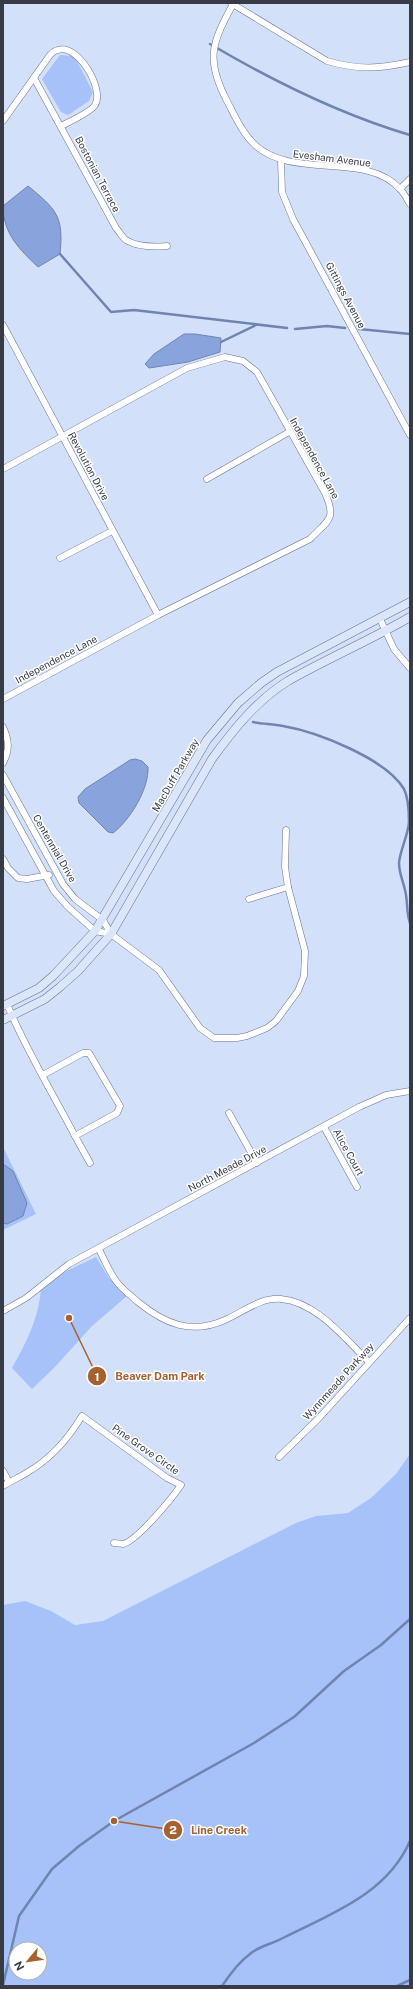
<svg xmlns="http://www.w3.org/2000/svg" width="413" height="1989" font-family="'Public Sans',sans-serif">
<rect width="100%" height="100%" fill="#d3e0fa"/>
<g fill="#a7c1f9" fill-rule="evenodd">
<path d="M60 55 72 56 78 63 93 92 89 101 68 115 61 112 42 79Z"/>
<path d="M3 1147 36 1214 3 1230Z"/>
<path d="M96 1257 109 1278 127 1296 92 1326 54 1368 32 1389 12 1368C27 1341 38 1320 41 1289L58 1275Z"/>
<path d="M410 1454V1986H3V1605L25 1601 51 1611 75 1625 103 1621 296 1523 316 1516 348 1513 371 1498 396 1474ZM16 1949H40V1973H16Z"/>
</g>
<g fill="#89a3dc" stroke="#7084af">
<path d="M28 186C56 209 64 216 60 254L38 267C19 249 3 233 3 206Z"/>
<path d="M184 334H195L221 338 220 352 188 362 149 368 145 364 154 354Z"/>
<path d="M135 759 142 761 148 767C149 789 130 820 113 833L108 832 79 803 78 797 85 789 130 760Z"/>
<path d="M3 1164 13 1171 27 1203 23 1216 7 1224 3 1223Z"/>
</g>
<g fill="none" stroke-linecap="round" stroke-linejoin="round">
<g stroke="#7084af" stroke-width="2.5">
<path d="M210 44C273 81 339 114 410 135"/>
<path d="M60 254 111 312 134 310 287 328"/>
<path d="M295 329 327 326 345 328"/>
<path d="M359 329 410 334"/>
<path d="M221 342 256 325"/>
<path d="M253 722C263 724 273 724 283 726 318 732 386 759 404 789 409 799 409 812 409 822 408 836 400 850 399 863 399 873 403 881 405 890 408 901 406 912 410 923"/>
<path d="M3 1985 19 1916 52 1869 79 1846 114 1821 254 1743 294 1717 344 1671 381 1645 410 1619"/>
<path d="M222 1986C230 1974 239 1962 250 1954 259 1946 272 1944 283 1938 331 1914 387 1894 410 1841"/>
<path d="M397 1986 410 1980"/>
</g>
<g stroke="#68738a" stroke-width="7">
<g id="street">
<path d="M231 3 327 61C358 70 379 69 410 62"/>
<path d="M233 4C212 43 205 59 227 101 235 116 242 133 255 145 293 180 367 151 400 189 404 193 407 199 410 204"/>
<path d="M34 78 116 228C119 231 122 237 126 240 137 247 155 247 167 246"/>
<path d="M3 121 50 55C52 53 55 50 58 50 78 43 105 90 95 105 91 112 69 122 61 126"/>
<path d="M281 160 282 192 293 219 410 435"/>
<path d="M400 189 410 179"/>
<path d="M3 325 158 615"/>
<path d="M3 469 187 368 225 357 243 361 257 372 325 493C337 520 328 520 310 539L158 615 3 699"/>
<path d="M207 479 289 432"/>
<path d="M60 558 112 531"/>
<path d="M380 619 394 649 410 668"/>
<path d="M3 727C9 740 10 750 3 763"/>
<path d="M3 775 63 884 75 899 103 920 111 934 159 970 200 1028 214 1038H237L247 1036 267 1028 276 1021 298 991 304 976 305 951 288 887 285 867 286 830"/>
<path d="M3 798 54 891 68 907 95 931 111 934"/>
<path d="M3 859 8 868 18 878 27 879 49 875"/>
<path d="M249 899 288 887"/>
<path d="M7 1004C25 1048 53 1094 75 1136L117 1113 120 1106 89 1053H83L43 1075"/>
<path d="M229 1113 257 1163"/>
<path d="M324 1127 357 1187"/>
<path d="M75 1136 90 1163"/>
<path d="M99 1249C104 1260 109 1271 116 1281 122 1289 130 1295 138 1302 165 1324 191 1335 225 1320 243 1312 261 1297 281 1299 317 1302 345 1339 369 1362"/>
<path d="M3 1311 26 1298 69 1264 359 1107 386 1095 410 1091"/>
<path d="M279 1457 318 1419 410 1318"/>
<path d="M3 1471 9 1482"/>
<path d="M3 1486C11 1481 20 1477 28 1472 52 1458 68 1439 82 1416L167 1478 181 1485C173 1497 137 1541 123 1544 121 1544 117 1543 114 1543"/>
</g>
</g>
<g stroke="#68738a" stroke-width="9">
<g id="secondary">
<path d="M3 1006 39 988 53 976 95 931 207 740 238 703 261 683 277 672 410 602"/>
<path d="M3 1020 45 999 60 987 78 971 111 934 212 759C233 730 257 700 288 681 328 658 371 640 410 617"/>
</g>
</g>
<use href="#street" stroke="#fff" stroke-width="6"/>
<use href="#secondary" stroke="#dce6fb" stroke-width="8"/>
</g>
<g text-anchor="middle" stroke-width="3" stroke-linejoin="round" paint-order="stroke">
<g font-size="10" fill="#363b45" stroke="#fff">
<text transform="translate(332 158) rotate(7)" y="4">Evesham Avenue</text>
<text transform="translate(98 174) rotate(62)" y="4">Bostonian Terrace</text>
<text transform="translate(346 295) rotate(62)" y="4">Gittings Avenue</text>
<text transform="translate(315 458) rotate(61)" y="4">Independence Lane</text>
<text transform="translate(89 466) rotate(62)" y="4">Revolution Drive</text>
<text transform="translate(56 659) rotate(-28)" y="4">Independence Lane</text>
<text transform="translate(175 775) rotate(-60)" y="4">MacDuff Parkway</text>
<text transform="translate(55 848) rotate(60)" y="4">Centennial Drive</text>
<text transform="translate(349 1152) rotate(61)" y="4">Alice Court</text>
<text transform="translate(227 1168) rotate(-28)" y="4">North Meade Drive</text>
<text transform="translate(338 1381) rotate(-48)" y="4">Wynnmeade Parkway</text>
<text transform="translate(146 1449) rotate(35)" y="4">Pine Grove Circle</text>
</g>
</g>
<path fill="none" stroke="#a56230" stroke-width="1.5" d="M69 1318L97 1376M114 1821L173 1830"/>
<g fill="#a56230" stroke="#fff" stroke-width="1.5">
<circle cx="69" cy="1318" r="4"/>
<circle cx="114" cy="1821" r="4"/>
<circle cx="97" cy="1376" r="10"/>
<circle cx="173" cy="1830" r="10"/>
</g>
<g font-size="12" text-anchor="middle" font-weight="bold" fill="#fff">
<text x="97" y="1381">1</text>
<text x="173" y="1834">2</text>
</g>
<g font-size="11" text-anchor="middle" font-weight="bold" fill="#a56230" stroke="#fff" stroke-width="3" stroke-linejoin="round" paint-order="stroke">
<text x="160" y="1380">Beaver Dam Park</text>
<text x="219" y="1834">Line Creek</text>
</g>
<rect width="413" height="1989" fill="none" stroke="#363b45" stroke-width="8"/>
<g transform="translate(28 1961) rotate(241)"><circle r="19" fill="#ffffff" stroke="#afb1b5"/>
<path d="M0-3L7 15L0 10L-7 15Z" fill="#a56230"/>
<text y="-6" font-size="11" font-weight="bold" text-anchor="middle" fill="#363b45">N</text>
</g>
</svg>
